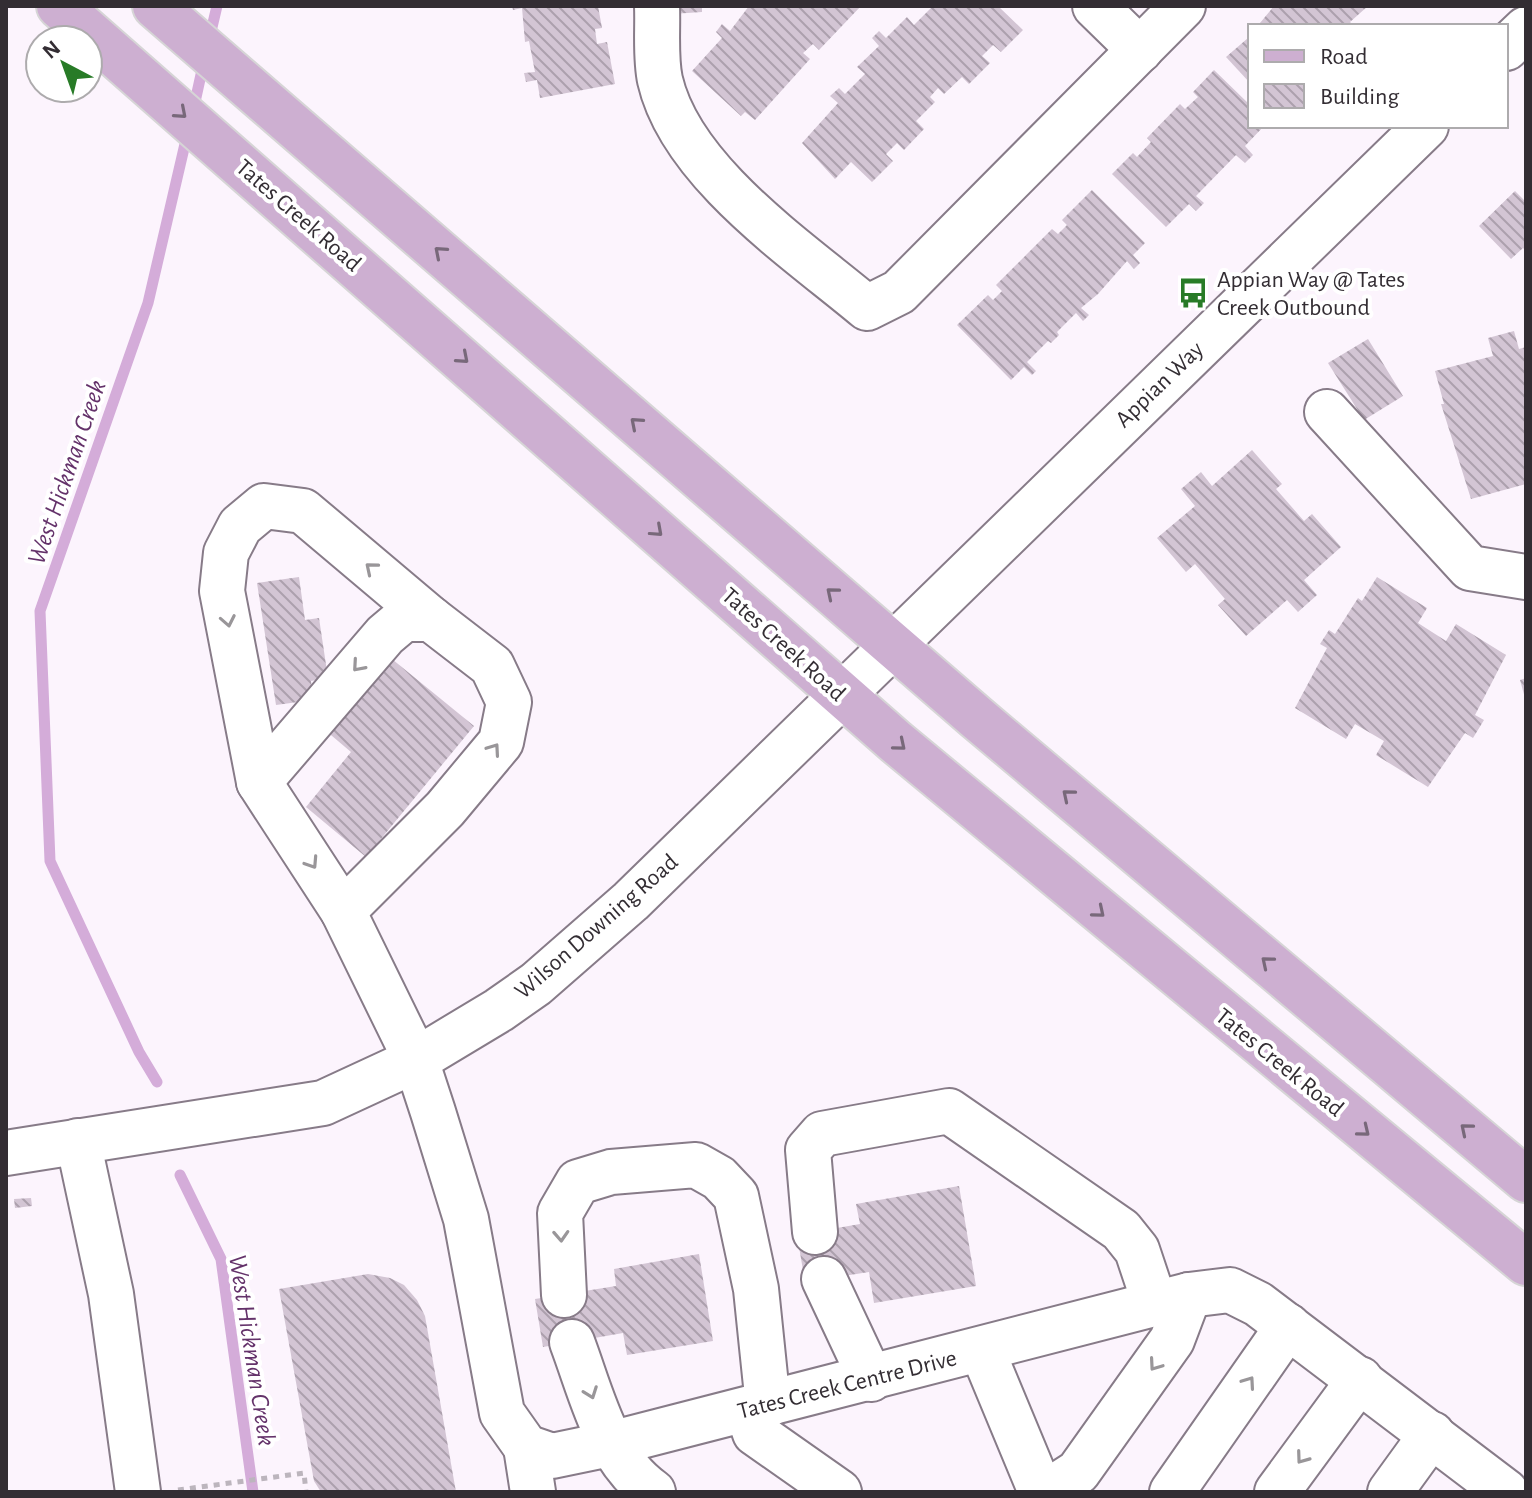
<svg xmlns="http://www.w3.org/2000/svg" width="1532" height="1498" font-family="'Alegreya Sans',sans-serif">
<defs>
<pattern id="building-back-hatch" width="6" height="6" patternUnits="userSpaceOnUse" patternTransform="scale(2)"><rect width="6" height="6" fill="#d3c5d4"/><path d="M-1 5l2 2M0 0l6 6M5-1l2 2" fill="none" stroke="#aca0ad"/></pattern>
</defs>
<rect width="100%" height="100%" fill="#fcf4fd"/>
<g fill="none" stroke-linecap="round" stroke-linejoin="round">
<g stroke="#d4acd9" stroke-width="11">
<path d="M209 40 217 6"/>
<path d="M193 111 204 61"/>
<path d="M157 1082 139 1052 50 861 40 611 148 303 188 131"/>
<path d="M180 1175 221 1259 253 1492"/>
</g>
</g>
<g fill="url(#building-back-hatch)">
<path d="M512 6H598L602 28 595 29 597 44 607 42 615 84 540 98 537 80 526 82 524 73 535 72 529 41 525 42 522 8 513 10Z"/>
<path d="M672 6H702V12L672 14Z"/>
<path d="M749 6H861L819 50 813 44 803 53 810 59 755 120 745 112 741 116 692 71 722 38 716 32 722 24 730 31Z"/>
<path d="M933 6H998L1023 30 1001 52 993 45 982 56 990 63 969 84 962 77 944 94 938 88 930 97 935 102 916 121 924 129 904 150 897 143 886 154 893 161 872 182 851 162 835 179 802 143 838 103 830 96 839 88 845 94 865 74 857 67 879 46 872 38 879 31 886 38 907 17 914 25Z"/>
<path d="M1274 6H1368L1350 22 1354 26H1263L1260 23Z"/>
<path d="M1248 38 1250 40V83L1226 57Z"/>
<path d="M1214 70 1250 105V126H1264L1245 146 1253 155 1245 163 1236 155 1196 196 1204 203 1196 211 1189 204 1166 227 1112 174 1133 153 1137 157 1151 142 1147 138 1180 104 1185 109 1198 97 1193 92Z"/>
<path d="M1092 190 1145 243 1133 255 1140 263 1134 269 1127 261 1098 294 1081 308 1089 315 1083 321 1076 313 1057 332 1059 335 1051 343 1048 341 1027 362 1036 371 1032 375 1024 367 1011 380 957 325 988 295 993 300 1002 291 996 285 1052 229 1058 234 1067 225 1062 220Z"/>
<path d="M1515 191 1526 202V251L1523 248 1511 259 1479 226Z"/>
<path d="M1514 331 1519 349 1526 347V484L1471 499 1441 404H1444L1435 371 1493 356 1488 338Z"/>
<path d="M1368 339 1403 396 1364 420 1328 363Z"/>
<path d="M1252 450 1282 484 1276 489 1304 521 1312 514 1341 547 1304 580 1317 595 1298 612 1287 600 1246 636 1218 605 1225 599 1195 564 1186 572 1157 538 1195 506 1181 489 1201 472 1212 486Z"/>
<path d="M299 577 305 620 319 618 328 678 311 681 313 700 276 705 257 583Z"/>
<path d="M1377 577 1427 608 1418 623 1446 641 1456 624 1506 655 1475 715 1484 720 1473 738 1465 733 1428 787 1376 755 1384 741 1355 724 1346 739 1295 708 1327 648 1320 644 1329 630 1335 634 1358 598 1362 601Z"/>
<path d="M387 655 474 726 366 857 306 807 351 752 325 730Z"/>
<path d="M1526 678V698H1525L1520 680Z"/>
<path d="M959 1186 976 1286 874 1303 869 1272 805 1282 797 1235 860 1224 856 1204Z"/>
<path d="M31 1198 32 1206 15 1208 14 1199Z"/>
<path d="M699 1254 713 1341 627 1355 623 1333 543 1347 535 1299 616 1286 614 1269Z"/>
<path d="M368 1274 390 1278 404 1285 417 1300 425 1316 456 1492H321L314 1481 279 1289Z"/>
</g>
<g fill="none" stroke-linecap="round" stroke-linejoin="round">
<g stroke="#877b88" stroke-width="48">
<g id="minor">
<path d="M657 6C658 29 655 57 660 80 681 172 798 250 867 308L899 292 1183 6"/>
<path d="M1095 6 1140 50"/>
<path d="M1506 48 1526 29"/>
<path d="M1327 412 1470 568 1526 577"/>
<path d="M259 782 385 635 404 619H431L492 666 509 702 501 742 445 809 343 911 416 1060 433 1112 466 1219 502 1413 526 1447 552 1456 610 1444 1189 1295 1230 1290 1258 1304 1506 1492"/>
<path d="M343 911 259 782 222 591 226 553 240 526 264 506 303 511 431 619"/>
<path d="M78 1141 111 1294 138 1492"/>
<path d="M6 1153 323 1103 416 1060 499 1010 536 984 631 901 1426 126"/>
<path d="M815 1232 808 1150 822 1134 949 1111 1121 1230 1137 1250 1155 1304"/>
<path d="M824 1279 871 1379"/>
<path d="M564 1295 560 1213 578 1182 611 1172 696 1165 719 1178 736 1196 756 1289 768 1405"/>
<path d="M572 1342C592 1395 605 1458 653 1492"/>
<path d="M982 1350 1041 1492"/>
<path d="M747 1410 755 1433 839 1492"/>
<path d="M526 1447 533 1492"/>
<path d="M1047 1492 1078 1472 1172 1340 1189 1295"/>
<path d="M1172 1492 1288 1326"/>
<path d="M1277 1492 1360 1379"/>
<path d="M1390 1492 1432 1434"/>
</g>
</g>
<g stroke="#d6d5d6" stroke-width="48">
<g id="major">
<path d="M59 6 896 742 1526 1263"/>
<path d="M155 6 977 718 1526 1180"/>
</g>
</g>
<path stroke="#bcb5bd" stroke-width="5" stroke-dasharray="6 6" stroke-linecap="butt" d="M178 1490 304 1473 306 1492"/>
<use href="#minor" stroke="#fff" stroke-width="44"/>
<use href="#major" stroke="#cdafd1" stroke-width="44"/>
</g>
<defs><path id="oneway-chevron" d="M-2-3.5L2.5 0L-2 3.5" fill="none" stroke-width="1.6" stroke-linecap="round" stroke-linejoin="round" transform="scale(2)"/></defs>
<g stroke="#78687a">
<use href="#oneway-chevron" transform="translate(181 113) rotate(41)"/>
<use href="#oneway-chevron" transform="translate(440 252) rotate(-139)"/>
<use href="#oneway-chevron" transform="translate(463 358) rotate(41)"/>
<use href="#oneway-chevron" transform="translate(636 423) rotate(-139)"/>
<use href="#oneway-chevron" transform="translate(657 531) rotate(42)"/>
<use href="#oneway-chevron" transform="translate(832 593) rotate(-140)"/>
<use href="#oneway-chevron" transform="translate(900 745) rotate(40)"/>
<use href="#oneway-chevron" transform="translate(1068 795) rotate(-140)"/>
<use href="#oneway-chevron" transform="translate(1099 912) rotate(40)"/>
<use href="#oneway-chevron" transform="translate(1267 962) rotate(-140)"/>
<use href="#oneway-chevron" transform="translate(1466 1129) rotate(-140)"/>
<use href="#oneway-chevron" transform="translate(1364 1131) rotate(39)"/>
</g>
<g stroke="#999699">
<use href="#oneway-chevron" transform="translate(371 568) rotate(-140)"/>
<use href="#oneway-chevron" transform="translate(228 621) rotate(79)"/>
<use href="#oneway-chevron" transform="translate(358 666) rotate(131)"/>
<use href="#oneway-chevron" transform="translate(494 749) rotate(-55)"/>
<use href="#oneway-chevron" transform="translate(312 863) rotate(57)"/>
<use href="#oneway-chevron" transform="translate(561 1236) rotate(87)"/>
<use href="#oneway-chevron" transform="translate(1155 1365) rotate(125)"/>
<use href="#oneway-chevron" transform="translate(1249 1382) rotate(-55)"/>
<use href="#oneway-chevron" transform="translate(591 1393) rotate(70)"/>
<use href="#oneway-chevron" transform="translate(1302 1458) rotate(126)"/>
</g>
<defs>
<g id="bus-bare" transform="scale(2.4)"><path d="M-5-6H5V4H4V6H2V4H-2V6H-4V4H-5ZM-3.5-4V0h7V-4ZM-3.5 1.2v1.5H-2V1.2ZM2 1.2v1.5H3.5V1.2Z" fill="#287b27" stroke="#fff" stroke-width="2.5" paint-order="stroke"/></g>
</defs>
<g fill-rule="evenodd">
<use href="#bus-bare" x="1193" y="293"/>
</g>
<g text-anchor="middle" stroke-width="8" stroke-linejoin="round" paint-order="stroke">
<g font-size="24" fill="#332d33" stroke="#fff">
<text transform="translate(299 215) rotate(41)" y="8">Tates Creek Road</text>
<text transform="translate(1159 384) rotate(-44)" y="8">Appian Way</text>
<text transform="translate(784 644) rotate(42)" y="8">Tates Creek Road</text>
<text transform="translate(596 926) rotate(-41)" y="8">Wilson Downing Road</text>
<text transform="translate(1280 1062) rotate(39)" y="8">Tates Creek Road</text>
<text transform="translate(847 1384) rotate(-14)" y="8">Tates Creek Centre Drive</text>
</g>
<g font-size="24" fill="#332d33" stroke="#fff" text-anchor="start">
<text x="1217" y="287">Appian Way @ Tates<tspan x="1217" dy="28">Creek Outbound</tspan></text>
</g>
<g font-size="26" font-style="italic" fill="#64326a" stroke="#fff">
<text transform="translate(66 472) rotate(-71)" y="9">West Hickman Creek</text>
<text transform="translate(253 1350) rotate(81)" y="9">West Hickman Creek</text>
</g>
</g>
<rect width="1532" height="1498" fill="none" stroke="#332d33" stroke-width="16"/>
<rect x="1248" y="24" width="260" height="104" fill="#ffffff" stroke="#adabad" stroke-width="2"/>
<rect x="1264" y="50" width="40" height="12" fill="#cdafd1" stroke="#adabad" stroke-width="2"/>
<text x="1320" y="64" font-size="24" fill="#332d33">Road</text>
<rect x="1264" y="84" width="40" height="24" fill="url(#building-back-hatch)" stroke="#adabad" stroke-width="2"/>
<text x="1320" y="104" font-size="24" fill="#332d33">Building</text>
<g transform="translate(64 64) rotate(319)"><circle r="38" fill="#ffffff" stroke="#adabad" stroke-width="2"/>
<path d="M0-6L14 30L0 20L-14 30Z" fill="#287b27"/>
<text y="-12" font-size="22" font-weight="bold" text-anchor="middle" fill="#332d33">N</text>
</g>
</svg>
